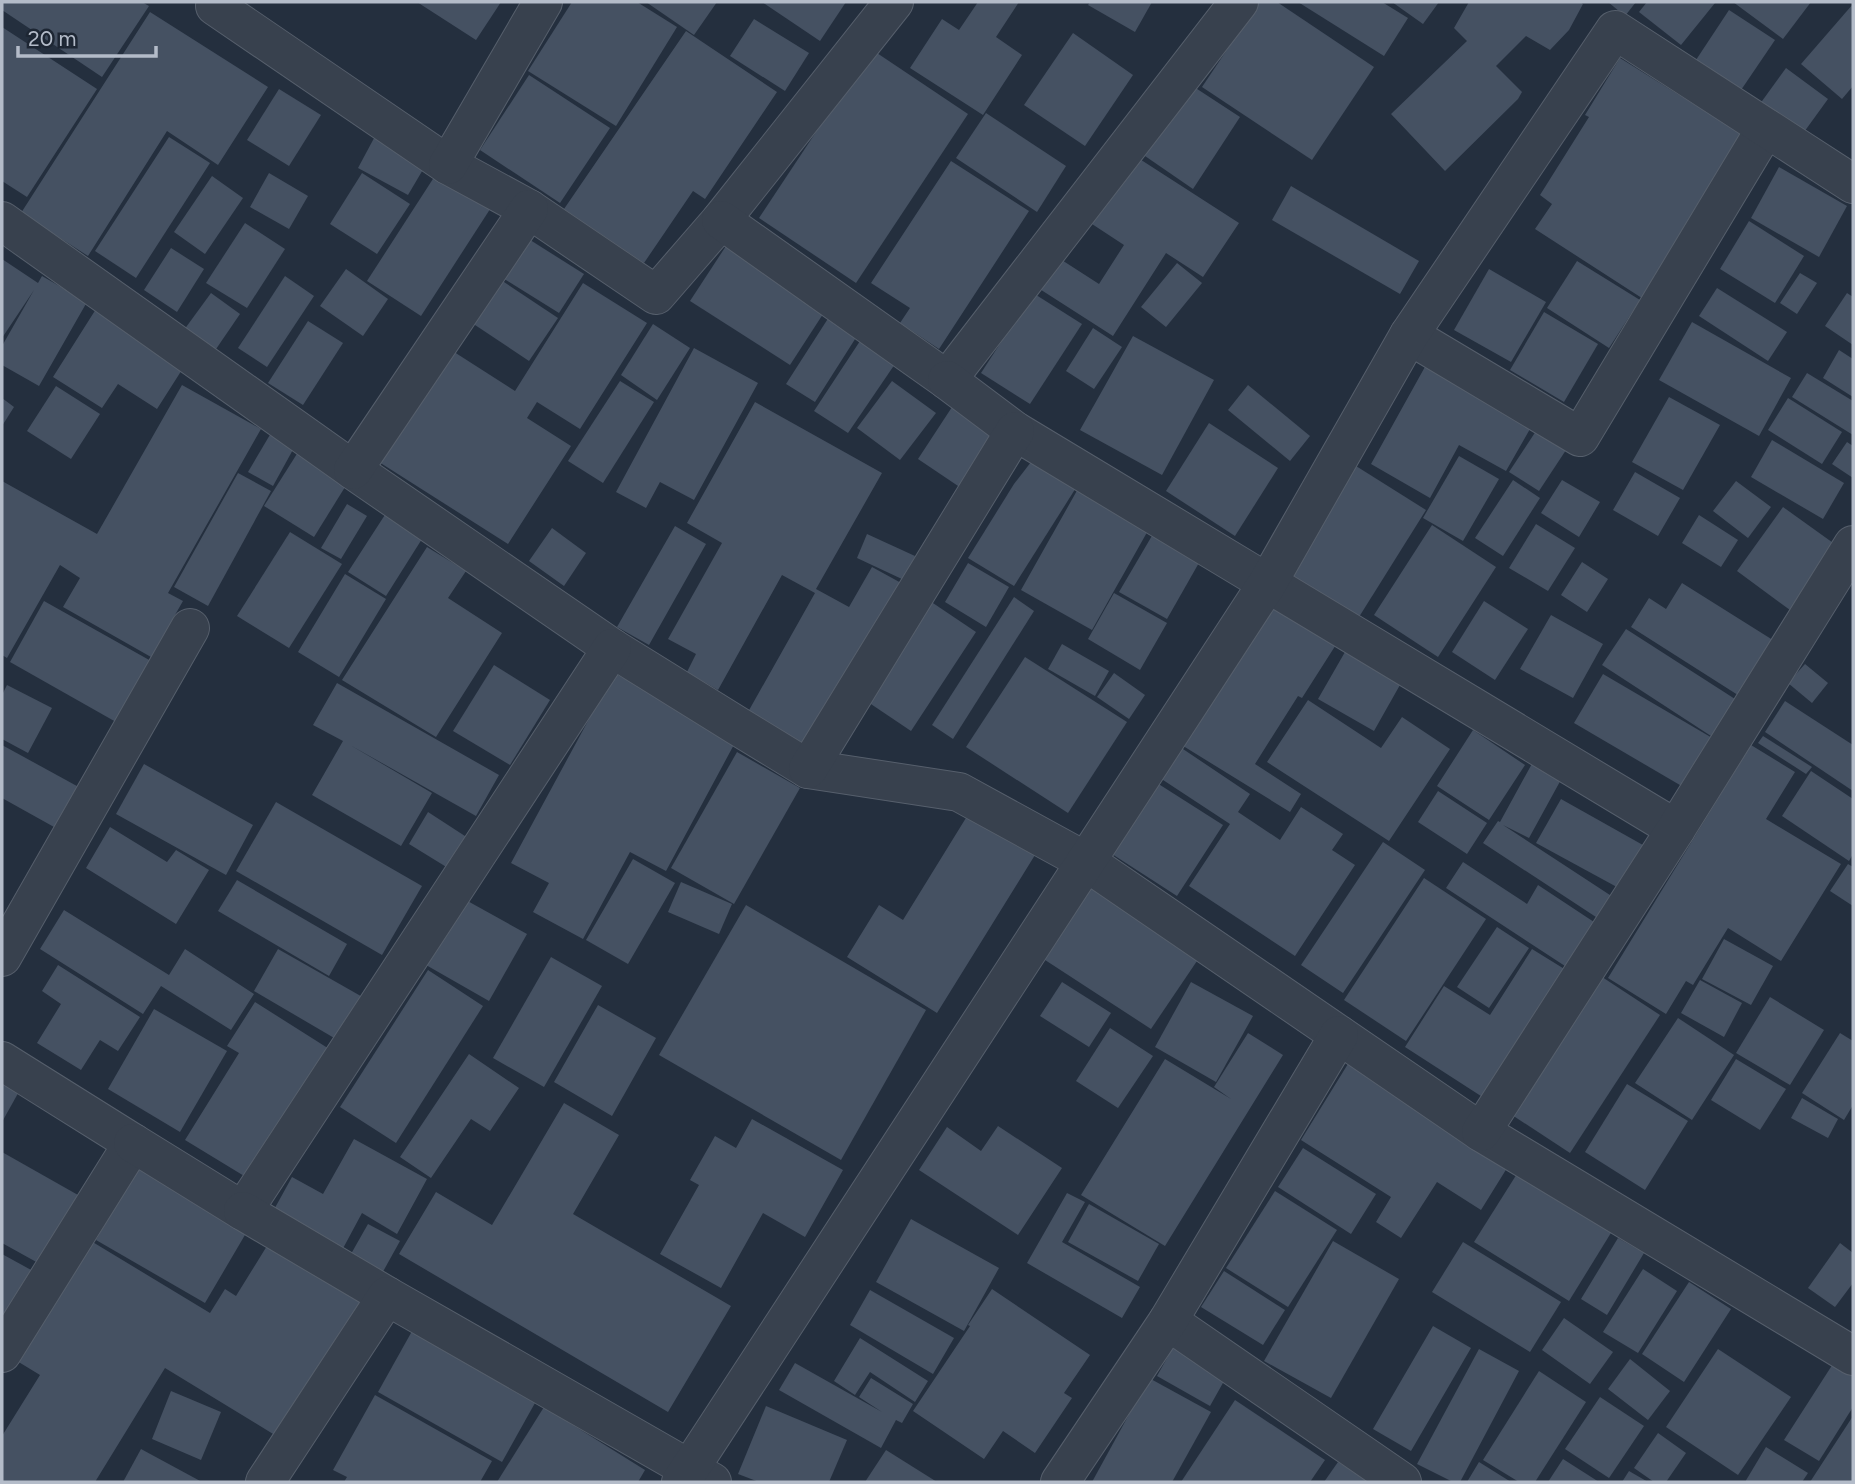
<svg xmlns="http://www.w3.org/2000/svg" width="1855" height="1484" font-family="Figtree,sans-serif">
<rect width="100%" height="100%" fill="#242f3e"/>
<g fill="#455162">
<path d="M2 2H142L149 6 102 77 2 10Z"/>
<path d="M417 2H501L476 40Z"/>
<path d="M572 2H637L677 27 616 126 528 71Z"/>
<path d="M646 2H717L694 35Z"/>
<path d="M762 2H846L820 41Z"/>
<path d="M978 2H1019L996 37 1022 55 983 115 910 68 942 19 959 30Z"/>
<path d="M1090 2H1152L1135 32 1088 5Z"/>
<path d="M1259 2H1277L1374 67 1312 160 1202 87Z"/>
<path d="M1298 2H1382L1408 18 1384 56Z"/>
<path d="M1392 2H1439L1423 24Z"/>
<path d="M1469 2H1580L1583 4 1569 30 1550 50 1526 36 1496 66 1522 92 1518 99 1445 171 1391 114 1467 41 1454 28Z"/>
<path d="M1608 2H1636L1625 16Z"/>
<path d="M1647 2H1712L1715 3 1681 45 1639 12Z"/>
<path d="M1733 2H1811L1783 39Z"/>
<path d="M1853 4V86L1842 99 1801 64Z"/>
<path d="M1729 10 1775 40 1739 93 1694 63Z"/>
<path d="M150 12 268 87 218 165 167 131 88 256 21 213Z"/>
<path d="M754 19 809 53 785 91 730 56Z"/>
<path d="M2 27 97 89 27 197 2 181Z"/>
<path d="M686 31 777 92 705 199 693 191 644 263 564 209Z"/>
<path d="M1073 33 1133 75 1085 146 1024 105Z"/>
<path d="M871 49 968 114 856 283 759 218Z"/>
<path d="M1620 58 1751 140 1648 302 1535 229 1552 204 1540 195 1589 117 1585 115Z"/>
<path d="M1786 68 1828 99 1799 139 1757 108Z"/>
<path d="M529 75 610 128 560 203 480 150Z"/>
<path d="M1191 85 1240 117 1193 189 1145 156Z"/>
<path d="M279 89 321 115 289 166 247 140Z"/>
<path d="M986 113 1066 166 1037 212 956 158Z"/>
<path d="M380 127 431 156 408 195 358 168Z"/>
<path d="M169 137 210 163 136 278 95 251Z"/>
<path d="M1135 156 1239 223 1203 277 1166 253 1113 336 1035 286 1054 255 1099 284 1124 245 1092 224Z"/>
<path d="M951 161 1029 211 939 349 900 323 910 308 871 283Z"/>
<path d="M1779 167 1847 206 1819 257 1751 218Z"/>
<path d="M440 168 494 203 421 316 367 281Z"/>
<path d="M269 173 308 196 289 229 250 207Z"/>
<path d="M362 173 410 204 377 254 330 224Z"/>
<path d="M212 176 243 198 205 254 174 232Z"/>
<path d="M1291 186 1419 261 1400 294 1272 220Z"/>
<path d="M1749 221 1804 256 1775 303 1720 269Z"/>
<path d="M245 223 285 249 247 308 206 283Z"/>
<path d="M527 238 584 274 559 313 501 277Z"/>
<path d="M726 246 825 311 790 365 690 301Z"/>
<path d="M171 248 204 269 177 312 144 290Z"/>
<path d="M2 259 38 283 42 276 87 302 39 386 2 365V346L34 290 2 338Z"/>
<path d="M1577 261 1640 300 1609 348 1547 308Z"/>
<path d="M1177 263 1202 283 1166 327 1141 307Z"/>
<path d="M346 269 388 299 363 336 320 306Z"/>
<path d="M1489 269 1546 302 1511 362 1454 330Z"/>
<path d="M1800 273 1817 283 1797 314 1780 303Z"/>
<path d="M285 276 314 296 267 367 238 348Z"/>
<path d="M498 278 558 318 529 361 469 321Z"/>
<path d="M583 283 647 323 580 429 537 402 527 418 571 446 508 544 379 462 451 350 515 391Z"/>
<path d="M1717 288 1787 332 1768 361 1699 316Z"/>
<path d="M211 293 240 314 214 352 184 330Z"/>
<path d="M1033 293 1082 324 1030 404 981 373Z"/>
<path d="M1847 293 1853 297V345L1825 326Z"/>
<path d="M96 309 185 365 157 409 118 384 102 408 53 377Z"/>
<path d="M1544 312 1598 344 1564 402 1510 370Z"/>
<path d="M829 317 857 336 815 402 786 384Z"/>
<path d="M308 321 343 343 303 405 268 383Z"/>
<path d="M1692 322 1791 378 1759 436 1659 380Z"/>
<path d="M653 324 690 348 657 400 621 375Z"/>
<path d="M1093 328 1122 347 1094 389 1066 371Z"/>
<path d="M1133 336 1214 380 1162 475 1080 430Z"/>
<path d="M862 338 897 361 848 433 814 411Z"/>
<path d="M694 348 758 383 694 500 660 482 646 508 616 492Z"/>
<path d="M1839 350 1853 359V397L1823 378Z"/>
<path d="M1431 356 1538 415 1506 471 1459 445 1430 498 1371 464Z"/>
<path d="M1807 373 1853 401V435L1792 397Z"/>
<path d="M620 381 654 402 603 483 568 461Z"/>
<path d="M892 381 936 413 900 460 857 428Z"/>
<path d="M182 385 261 429 168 593 183 601 151 657 63 607 80 578 60 565 7 658 2 655V481L97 534Z"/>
<path d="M1248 385 1310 436 1290 461 1228 410Z"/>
<path d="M56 386 100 414 71 459 27 431Z"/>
<path d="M1669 397 1720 425 1683 490 1632 462Z"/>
<path d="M2 398 14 407 2 426Z"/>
<path d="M1788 398 1842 432 1822 464 1768 430Z"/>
<path d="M755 402 882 473 816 589 849 607 872 567 903 584 810 747 748 712 815 593 782 575 718 690 687 672 696 654 668 639 722 543 687 523Z"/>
<path d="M954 404 999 433 964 490 918 459Z"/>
<path d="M1209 423 1278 468 1235 536 1166 491Z"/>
<path d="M1538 428 1568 447 1539 491 1509 472Z"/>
<path d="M271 433 295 446 273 486 248 472Z"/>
<path d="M1772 440 1844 483 1823 519 1751 477Z"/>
<path d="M1847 442 1853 446V478L1832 464Z"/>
<path d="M300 449 350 479 314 537 264 506Z"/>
<path d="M1459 456 1499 479 1463 541 1423 518Z"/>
<path d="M1031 462 1079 483 1014 586 968 558 1014 484Z"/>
<path d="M1356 466 1426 510 1354 625 1284 581Z"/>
<path d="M1635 472 1680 498 1658 536 1613 510Z"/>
<path d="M238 473 271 491 208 606 174 587Z"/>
<path d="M1513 480 1540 498 1503 556 1475 538Z"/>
<path d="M1562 480 1600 502 1579 537 1541 513Z"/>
<path d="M1736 481 1771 507 1748 538 1713 511Z"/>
<path d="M1079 487 1150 527 1092 630 1021 590Z"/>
<path d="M347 504 367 516 341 559 321 548Z"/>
<path d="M390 507 427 531 386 596 348 572Z"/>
<path d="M1783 507 1836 545 1790 610 1737 571Z"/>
<path d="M1699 515 1738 540 1721 567 1682 543Z"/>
<path d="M1536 524 1575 548 1548 591 1509 568Z"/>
<path d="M1432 525 1496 567 1438 657 1374 615Z"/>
<path d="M675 526 706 544 649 645 617 627Z"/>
<path d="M552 528 586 553 564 586 529 561Z"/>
<path d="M290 532 342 564 289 648 237 616Z"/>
<path d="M867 534 915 556 904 580 857 558Z"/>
<path d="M1153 534 1200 561 1167 619 1119 592Z"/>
<path d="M427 547 466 571 448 598 502 633 436 737 342 680Z"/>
<path d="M1582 562 1608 579 1587 612 1561 595Z"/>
<path d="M968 563 1009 587 986 627 945 602Z"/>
<path d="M345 574 386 599 339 677 298 652Z"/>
<path d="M1682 583 1776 642 1741 697 1631 627 1649 598 1666 609Z"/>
<path d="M1114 593 1167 623 1140 670 1088 639Z"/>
<path d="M921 595 976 632 911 731 856 694Z"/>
<path d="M1014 597 1034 611 953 739 932 725Z"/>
<path d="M1272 599 1339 640 1302 698 1298 696 1255 764 1301 794 1290 812 1180 744Z"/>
<path d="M44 601 151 661 116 722 10 662Z"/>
<path d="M1484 601 1528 629 1495 680 1452 652Z"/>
<path d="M1551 615 1603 644 1573 698 1520 669Z"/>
<path d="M1626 629 1735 699 1711 736 1602 665Z"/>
<path d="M1062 644 1109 671 1095 696 1048 669Z"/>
<path d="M1349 645 1405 676 1374 731 1318 699Z"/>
<path d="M1025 657 1127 722 1068 813 966 747Z"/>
<path d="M1805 664 1828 683 1812 703 1788 683Z"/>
<path d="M494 665 550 700 510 765 453 731Z"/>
<path d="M614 673 737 739 666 871 630 852 583 939 533 912 549 883 511 863Z"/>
<path d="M1114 673 1145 695 1129 719 1097 697Z"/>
<path d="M1603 674 1714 739 1685 788 1574 723Z"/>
<path d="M337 683 499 775 476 816 350 745 432 793 401 846 312 795 343 741 313 725Z"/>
<path d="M7 685 52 708 28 753 2 739V695Z"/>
<path d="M1308 700 1381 748 1402 717 1450 749 1389 841 1267 762Z"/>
<path d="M1785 701 1853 745V791L1765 732Z"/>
<path d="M1473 730 1525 765 1489 820 1437 786Z"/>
<path d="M1763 736 1812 767 1806 774 1758 743Z"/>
<path d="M2 745 86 791 63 832 2 798Z"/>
<path d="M1751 745 1795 772 1766 819 1841 864 1781 961 1728 928 1693 985 1686 981 1666 1014 1608 978Z"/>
<path d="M1180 747 1250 794 1238 812 1280 840 1301 807 1343 834 1332 850 1355 865 1295 956 1189 886 1230 824 1160 778Z"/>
<path d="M737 752 800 788 734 904 671 868Z"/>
<path d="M1534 760 1563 776 1529 838 1503 825 1613 897 1599 919 1483 843 1498 821 1500 822Z"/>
<path d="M144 764 253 825 226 875 116 814Z"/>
<path d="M1811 771 1853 799V854L1849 861 1782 816Z"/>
<path d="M1157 783 1223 825 1177 896 1112 854Z"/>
<path d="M1438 791 1487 823 1467 854 1418 822Z"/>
<path d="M1561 799 1650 849 1626 892 1536 843Z"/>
<path d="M276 802 422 886 382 955 236 871Z"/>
<path d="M428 812 468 838 448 868 409 844Z"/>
<path d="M969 813 1035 855 937 1013 847 957 879 905 903 920Z"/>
<path d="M110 827 167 862 176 850 209 870 176 924 86 868Z"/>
<path d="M1383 842 1425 870 1343 993 1301 965Z"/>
<path d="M633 859 675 883 628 964 586 940Z"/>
<path d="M1463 862 1527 904 1538 885 1594 922 1565 966 1446 888Z"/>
<path d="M1848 864 1853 867V906L1830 891Z"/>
<path d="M1424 878 1486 919 1406 1041 1344 1000Z"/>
<path d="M237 880 347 944 329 976 218 911Z"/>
<path d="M681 882 732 904 719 934 668 912Z"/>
<path d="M1089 887 1199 958 1151 1029 1042 958Z"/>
<path d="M464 899 527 934 489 1001 426 965Z"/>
<path d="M746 905 926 1010 841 1160 659 1055Z"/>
<path d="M64 910 169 975 185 949 254 994 231 1030 161 986 143 1014 40 949Z"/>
<path d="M1497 927 1529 948 1489 1008 1457 987Z"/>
<path d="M1724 939 1773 966 1751 1005 1702 979Z"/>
<path d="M278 949 366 999 341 1042 254 991Z"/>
<path d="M1532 949 1566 970 1484 1098 1405 1047 1444 986 1490 1015Z"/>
<path d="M551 957 602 986 544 1087 493 1058Z"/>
<path d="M58 965 140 1017 118 1051 100 1040 81 1070 37 1043 61 1004 42 991Z"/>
<path d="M428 970 483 1006 396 1143 340 1107Z"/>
<path d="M1596 973 1660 1015 1570 1153 1506 1111Z"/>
<path d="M1700 980 1742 1003 1724 1037 1681 1013Z"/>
<path d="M1062 982 1111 1013 1089 1047 1040 1016Z"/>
<path d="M1191 982 1253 1016 1216 1082 1155 1047Z"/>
<path d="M1770 997 1824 1030 1790 1085 1736 1053Z"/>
<path d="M255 1002 334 1052 254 1182 185 1140 239 1053 227 1046Z"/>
<path d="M598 1005 656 1038 612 1116 554 1082Z"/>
<path d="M154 1009 227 1051 180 1132 108 1089Z"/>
<path d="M1678 1018 1734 1055 1692 1120 1635 1083Z"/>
<path d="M1110 1028 1153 1056 1118 1108 1076 1081Z"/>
<path d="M1248 1033 1283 1055 1165 1246 1081 1195 1165 1059 1231 1099 1214 1087Z"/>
<path d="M1840 1033 1853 1041V1105L1844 1120 1802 1093Z"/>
<path d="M469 1054 519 1088 490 1131 471 1119 431 1178 400 1157Z"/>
<path d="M1351 1059 1512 1160 1481 1210 1437 1182 1401 1238 1376 1222 1391 1197 1301 1140Z"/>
<path d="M1736 1059 1786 1089 1760 1130 1711 1100Z"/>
<path d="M2 1066 26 1079 2 1122Z"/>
<path d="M1627 1084 1688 1121 1645 1190 1585 1152Z"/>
<path d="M1802 1098 1838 1119 1828 1138 1791 1118Z"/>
<path d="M564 1103 619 1135 573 1214 731 1306 668 1412 399 1254 436 1192 492 1225Z"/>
<path d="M752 1119 843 1170 805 1237 763 1213 721 1288 660 1254 699 1185 690 1180 715 1136 736 1148Z"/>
<path d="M998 1126 1062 1168 1018 1235 919 1170 947 1127 981 1151Z"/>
<path d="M354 1139 427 1179 397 1234 362 1213 340 1254 271 1215 292 1177 323 1194Z"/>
<path d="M1303 1148 1376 1194 1351 1234 1278 1187Z"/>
<path d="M2 1152 78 1195 40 1264 2 1243Z"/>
<path d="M142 1160 252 1223 205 1303 96 1240Z"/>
<path d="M1520 1169 1614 1228 1569 1301 1474 1242Z"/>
<path d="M1275 1191 1337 1230 1288 1307 1226 1268Z"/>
<path d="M1067 1193 1085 1202 1062 1242 1140 1287 1122 1318 1027 1263Z"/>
<path d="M1089 1204 1159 1244 1138 1281 1068 1242Z"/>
<path d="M911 1219 999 1268 964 1331 876 1282Z"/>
<path d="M368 1224 400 1241 375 1286 343 1268Z"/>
<path d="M1618 1238 1644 1253 1607 1315 1581 1299Z"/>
<path d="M91 1241 210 1313 225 1289 236 1296 270 1241 363 1298 278 1437 165 1368 95 1482H2V1436L40 1375 17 1361Z"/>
<path d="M1333 1241 1399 1279 1331 1398 1264 1361Z"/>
<path d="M1463 1242 1561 1302 1530 1352 1432 1292Z"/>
<path d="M1840 1243 1853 1253V1283L1835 1307 1808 1288Z"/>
<path d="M2 1254 33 1271 7 1319 2 1316Z"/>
<path d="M1643 1269 1677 1291 1638 1353 1603 1332Z"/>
<path d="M1224 1271 1285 1310 1263 1345 1201 1307Z"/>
<path d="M1689 1282 1731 1309 1684 1382 1642 1354Z"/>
<path d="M992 1289 1090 1355 1064 1393 1072 1398 1035 1453 1003 1431 984 1459 913 1411 970 1326 968 1325Z"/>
<path d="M870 1290 954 1338 933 1374 850 1325Z"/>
<path d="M1564 1318 1613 1352 1590 1384 1542 1350Z"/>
<path d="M416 1324 540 1394 502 1462 378 1392Z"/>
<path d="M1433 1326 1471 1348 1411 1451 1373 1429Z"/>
<path d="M860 1338 928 1381 915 1402 870 1372 855 1395 834 1381Z"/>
<path d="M1175 1344 1228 1374 1210 1406 1157 1376Z"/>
<path d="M1479 1349 1519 1371 1460 1482H1453L1417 1464Z"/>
<path d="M1718 1349 1791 1397 1738 1475 1666 1427Z"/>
<path d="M1838 1356 1853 1366V1407L1819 1461 1784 1440Z"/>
<path d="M1630 1359 1670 1391 1648 1420 1608 1389Z"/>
<path d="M795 1363 882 1412 859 1397 871 1378 913 1404 902 1423 896 1420 881 1448 779 1390Z"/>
<path d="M1539 1371 1586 1402 1535 1482H1519L1483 1460Z"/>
<path d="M1149 1378 1211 1412 1172 1482H1092Z"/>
<path d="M171 1391 221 1412 201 1460 152 1439Z"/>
<path d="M375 1395 492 1461 480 1482H344L347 1477 333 1470Z"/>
<path d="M1600 1397 1644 1426 1609 1478 1565 1449Z"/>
<path d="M1235 1400 1325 1460 1310 1482H1181Z"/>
<path d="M766 1406 847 1440 829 1482H759L738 1474Z"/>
<path d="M544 1407 645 1470 638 1482H497Z"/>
<path d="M1853 1416V1482H1810Z"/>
<path d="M1658 1433 1686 1453 1666 1482H1654L1634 1468Z"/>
<path d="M1766 1447 1808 1473 1802 1482H1745Z"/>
<path d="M141 1449 202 1482H123Z"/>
<path d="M886 1450 937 1482H865Z"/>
<path d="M1563 1459 1599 1482H1548Z"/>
<path d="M1338 1462 1368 1482H1324Z"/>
<path d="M1479 1462 1511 1482H1467Z"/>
<path d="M1629 1471 1648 1482H1622Z"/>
</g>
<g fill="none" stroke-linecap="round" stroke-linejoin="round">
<g stroke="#565f6c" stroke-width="40">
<g id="minor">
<path d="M215 6 448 165 529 209 656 295 721 220 894 2"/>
<path d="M448 165 543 2"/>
<path d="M721 220 947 380 1239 2"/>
<path d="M2 221 353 470 612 648 736 725 808 769 959 792 1085 861 1481 1132 1853 1356"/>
<path d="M1409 335 1580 437 1766 128"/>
<path d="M947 380 1015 431 1676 829"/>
<path d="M353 470 529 209"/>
<path d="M808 769 1015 431"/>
<path d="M2 957 190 628"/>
<path d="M2 1061 133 1143 2 1353"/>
<path d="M1481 1132 1676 829 1853 545"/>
<path d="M133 1143 243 1211 612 648"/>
<path d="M243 1211 387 1296"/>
<path d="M1168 1321 1402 1482"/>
<path d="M265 1482 387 1296 712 1482"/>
<path d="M681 1482 1267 584 1409 335 1615 30 1853 184"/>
<path d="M1060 1482 1168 1321 1339 1035"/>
</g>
</g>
<use href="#minor" stroke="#38414e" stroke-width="38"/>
</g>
<rect width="1855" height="1484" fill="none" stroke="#b4bcc9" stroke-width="7"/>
<path d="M18 46v10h138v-10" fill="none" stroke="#b4bcc9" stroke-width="3.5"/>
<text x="28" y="46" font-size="21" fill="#b4bcc9" stroke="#1d2633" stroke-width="5" paint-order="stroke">20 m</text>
</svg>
